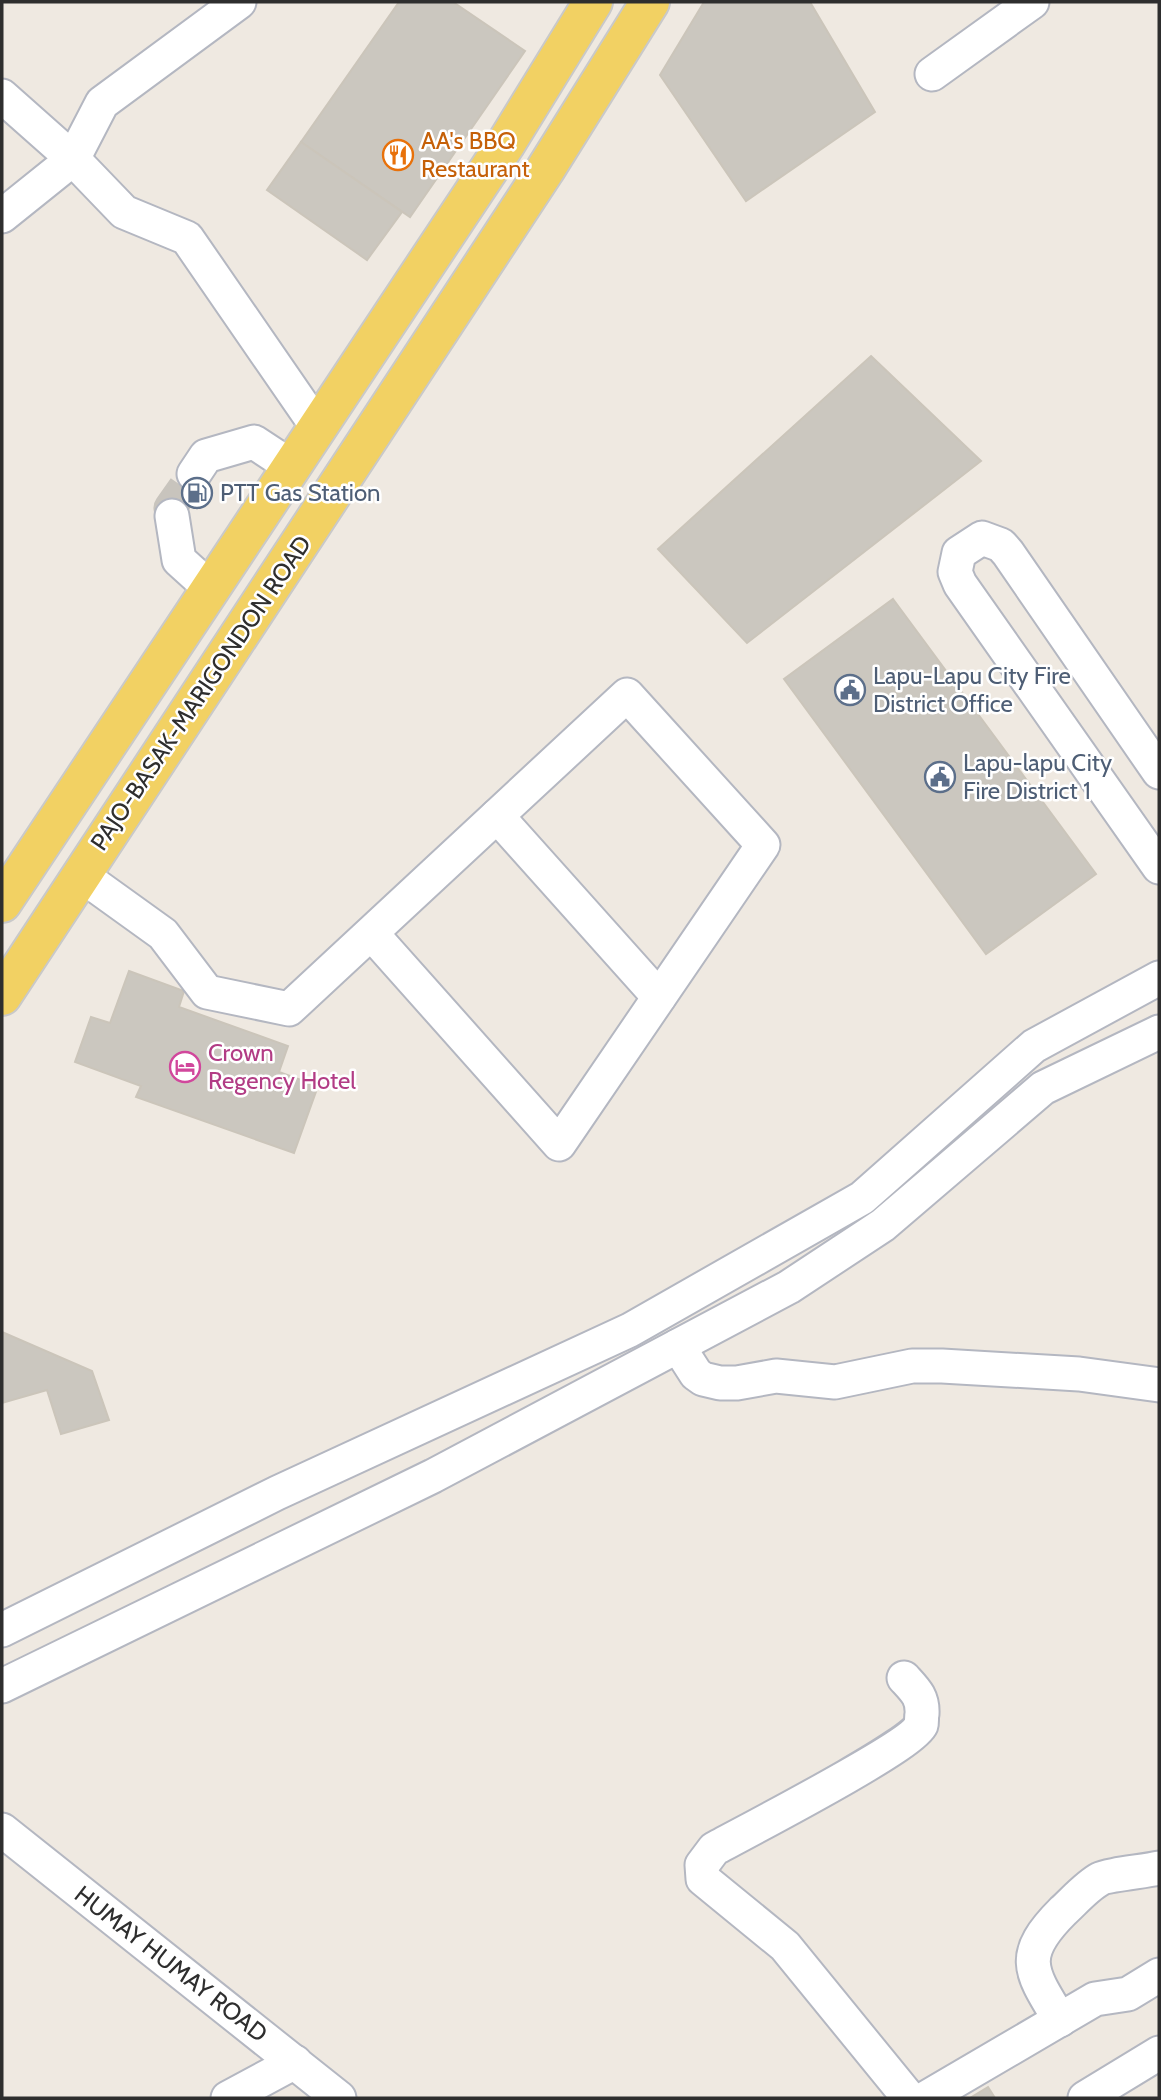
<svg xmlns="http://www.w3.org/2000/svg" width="1161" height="2100" font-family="Cabin,sans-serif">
<rect width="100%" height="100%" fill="#efe9e1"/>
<g fill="#cbc7bf" stroke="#cbc5ba" stroke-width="2">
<path d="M399 2H453L525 51 410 217 301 142Z"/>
<path d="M704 2H810L875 112 746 201 660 75Z"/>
<path d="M301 142 402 212 367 260 267 190Z"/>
<path d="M871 356 981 461 747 643 658 549Z"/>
<path d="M893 599 1096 874 986 954 784 679Z"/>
<path d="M129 971 184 991 179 1007 288 1046 279 1072 318 1086 294 1153 136 1097 141 1086 75 1062 91 1017 110 1023Z"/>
<path d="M2 1332 92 1371 109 1420 61 1434 47 1390 2 1403Z"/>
<path d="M988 2087 995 2098H970Z"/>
</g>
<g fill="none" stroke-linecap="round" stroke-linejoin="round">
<path stroke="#c8c4bd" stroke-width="33" stroke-dasharray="33 17" stroke-linecap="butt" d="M172 516 170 508 194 474"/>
<g stroke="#b4b7c1" stroke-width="37">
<g id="minor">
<path d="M932 74 1032 2"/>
<path d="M2 96 73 159 124 212 187 238 318 428"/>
<path d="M2 216 73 159 102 103 239 2"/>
<path d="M194 474 206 456 254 442 292 467"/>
<path d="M172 516 179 560 211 589"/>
<path d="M1159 772 1008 553 1001 545 982 538 959 553 955 572 960 584 1159 867"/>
<path d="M497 816 659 997"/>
<path d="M81 875 163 934 207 992 289 1009 627 695 763 845 559 1144 372 934"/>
<path d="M678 1346 696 1374 703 1379 720 1383H737L776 1376 835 1382 912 1366H942L1079 1374 1159 1385"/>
<path d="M2 1630 277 1493 630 1330 862 1198 1034 1046 1159 978"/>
<path d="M904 1678C915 1690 923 1697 922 1714 921 1718 922 1722 921 1725 912 1746 745 1832 714 1849L702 1865 703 1879 785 1946 909 2098"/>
<path d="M2 1686 433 1476 789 1287 883 1225 1043 1088 1159 1032"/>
<path d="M2 1830 339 2098"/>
<path d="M1060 2020C1030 1971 1018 1956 1063 1911 1074 1901 1087 1886 1100 1879 1107 1875 1147 1871 1159 1868"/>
<path d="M228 2098 295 2062"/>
<path d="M926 2098 1095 1999 1128 1994 1159 1975"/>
<path d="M1085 2098 1159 2053"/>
</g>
</g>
<g stroke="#c9c9c9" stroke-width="42">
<g id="major">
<path d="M2 903 505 145 593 2"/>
<path d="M2 996 545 170 650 2"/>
</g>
</g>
<use href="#minor" stroke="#fff" stroke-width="33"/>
<use href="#major" stroke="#f2d163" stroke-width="38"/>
</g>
<defs>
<g id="restaurant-ring" transform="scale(1.575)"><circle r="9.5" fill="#fff" stroke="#e8710a" stroke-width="1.5"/><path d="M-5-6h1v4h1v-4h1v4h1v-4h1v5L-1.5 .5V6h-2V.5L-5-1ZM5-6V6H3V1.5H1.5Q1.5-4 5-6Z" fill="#e8710a"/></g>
<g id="fuel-ring" transform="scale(1.575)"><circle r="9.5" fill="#fff" stroke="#5c6f8a" stroke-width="1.5"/><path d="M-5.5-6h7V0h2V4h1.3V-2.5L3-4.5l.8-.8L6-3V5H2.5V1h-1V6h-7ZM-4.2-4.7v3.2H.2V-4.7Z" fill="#5c6f8a"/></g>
<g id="civic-ring" transform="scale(1.575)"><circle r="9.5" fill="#fff" stroke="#5c6f8a" stroke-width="1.5"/><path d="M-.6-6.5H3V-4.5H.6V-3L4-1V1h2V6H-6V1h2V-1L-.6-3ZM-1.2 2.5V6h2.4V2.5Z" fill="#5c6f8a"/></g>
<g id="hotel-ring" transform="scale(1.575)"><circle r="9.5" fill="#fff" stroke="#d1479c" stroke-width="1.5"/><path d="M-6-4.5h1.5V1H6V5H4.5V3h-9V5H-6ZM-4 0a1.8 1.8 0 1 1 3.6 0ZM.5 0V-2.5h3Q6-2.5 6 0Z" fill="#d1479c"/></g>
</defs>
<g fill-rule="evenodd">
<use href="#restaurant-ring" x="398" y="155"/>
<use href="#fuel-ring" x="197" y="493"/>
<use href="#civic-ring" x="850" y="690"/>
<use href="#civic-ring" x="940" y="777"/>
<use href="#hotel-ring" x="185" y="1067"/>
</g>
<g text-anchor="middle" stroke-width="5" stroke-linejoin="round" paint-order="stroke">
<g font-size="24" fill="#c56008" stroke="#fff" text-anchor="start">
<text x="421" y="149">AA's BBQ<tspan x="421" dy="28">Restaurant</tspan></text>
</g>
<g font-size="24" fill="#4e5e75" stroke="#fff" text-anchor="start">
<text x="220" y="501">PTT Gas Station</text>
<text x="873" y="684">Lapu-Lapu City Fire<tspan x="873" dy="28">District Office</tspan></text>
<text x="963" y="771">Lapu-lapu City<tspan x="963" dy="28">Fire District 1</tspan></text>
</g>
<g font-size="24" fill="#2e2e2e" stroke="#fff">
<text transform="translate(201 693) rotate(-56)" y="8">PAJO-BASAK-MARIGONDON ROAD</text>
<text transform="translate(171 1964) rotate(38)" y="8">HUMAY HUMAY ROAD</text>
</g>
<g font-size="24" fill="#b23c85" stroke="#fff" text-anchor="start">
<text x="208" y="1061">Crown<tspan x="208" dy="28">Regency Hotel</tspan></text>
</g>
</g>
<rect width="1161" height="2100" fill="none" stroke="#2e2e2e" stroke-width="7"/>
</svg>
